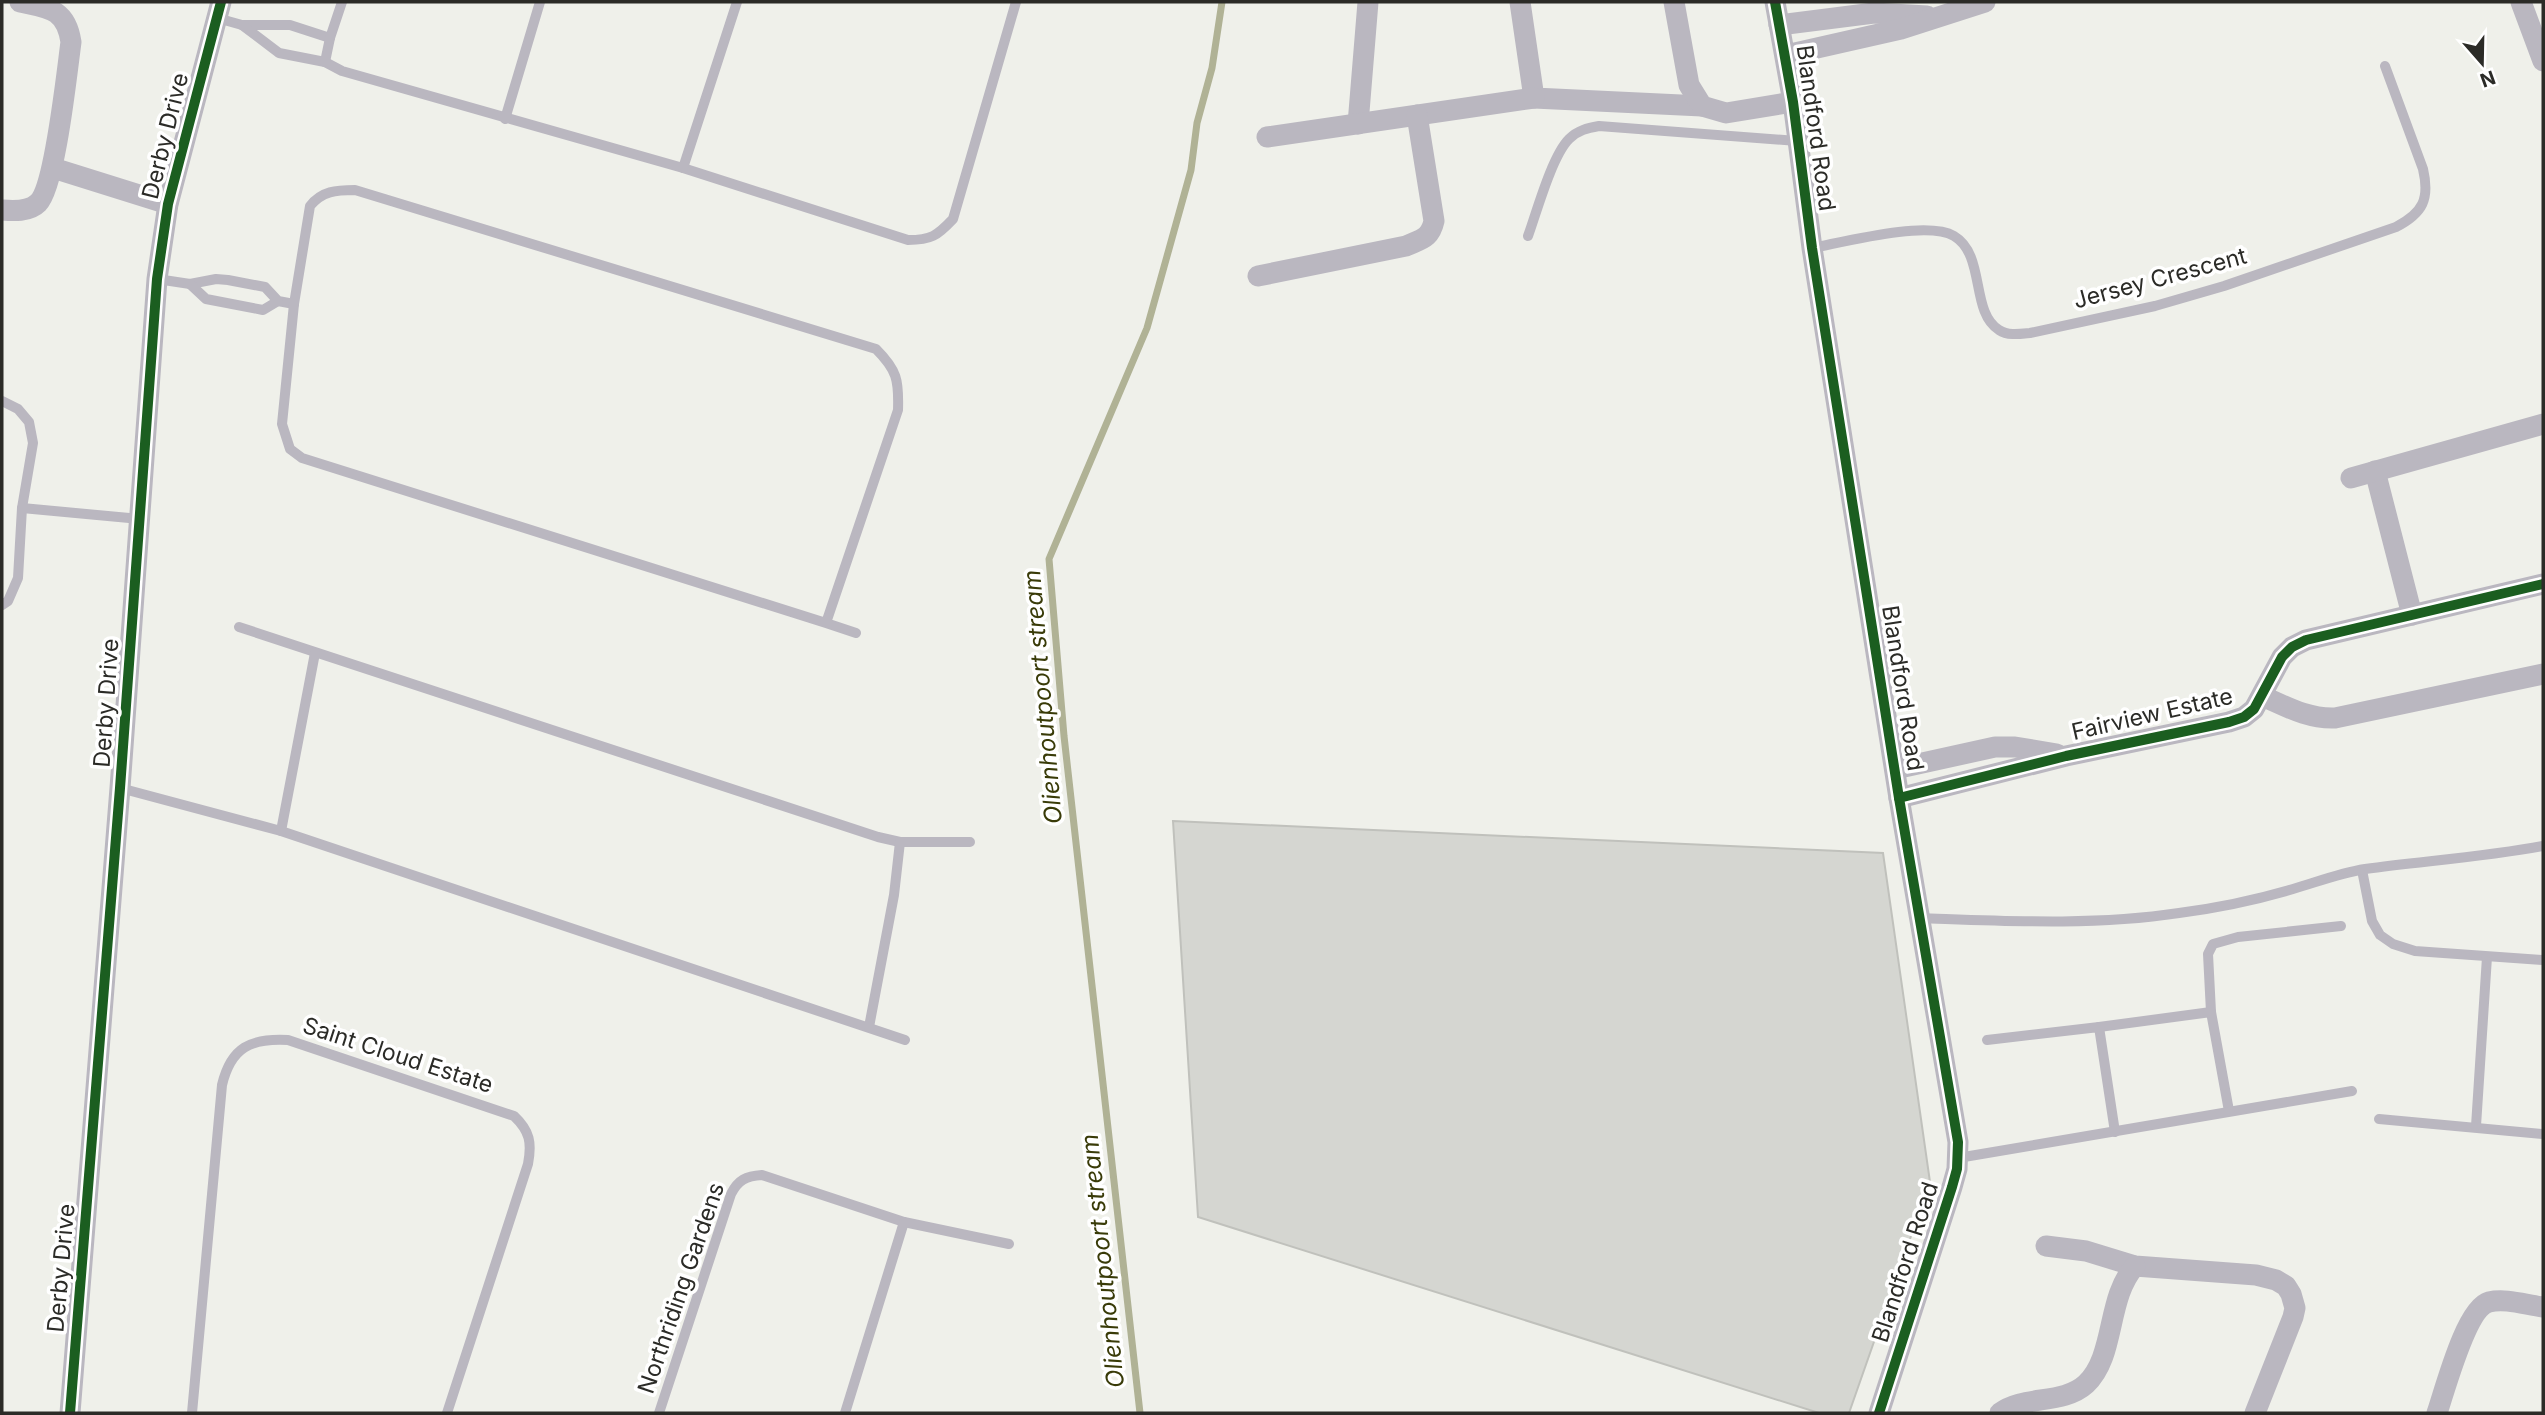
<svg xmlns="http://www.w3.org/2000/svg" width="2545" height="1415" font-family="Inter,sans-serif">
<rect width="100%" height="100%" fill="#eff0ea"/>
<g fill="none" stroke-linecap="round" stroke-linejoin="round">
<path stroke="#b0b295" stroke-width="7" d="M1140 1413 1064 736 1049 559 1147 328 1191 170 1197 123 1212 68 1222 2"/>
</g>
<path fill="#d5d6d1" stroke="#c0c1bc" stroke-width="2" d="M1173 821 1883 853 1930 1182 1849 1413H1819L1198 1217Z"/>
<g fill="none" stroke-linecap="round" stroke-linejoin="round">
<g stroke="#bab7c0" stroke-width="10">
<path d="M217 18 242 25H290L330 38"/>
<path d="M242 25 279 53 325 62 342 71 683 168 908 240C931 240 937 236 953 219L1016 2"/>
<path d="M325 62 330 38 342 2"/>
<path d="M505 119 540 2"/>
<path d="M683 168 737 2"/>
<path d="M1528 236C1537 211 1552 156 1569 139 1578 130 1588 128 1599 126L1797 141"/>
<path d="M1812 248C1844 242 1927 220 1954 236 1986 255 1970 312 1999 330 2008 336 2020 334 2030 333L2155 306 2224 286 2396 227C2423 213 2430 199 2423 169L2385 66"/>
<path d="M157 279 190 284 216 279 228 280 265 287 278 301 294 304"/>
<path d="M190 284 206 299 263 310 278 301"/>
<path d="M2 401 18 409 29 422 33 443 22 508 18 578 8 601 2 605"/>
<path d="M22 508 140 519"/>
<path d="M826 623 898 410C899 380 897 370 876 349L355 190C336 190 322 191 310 206L294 304 282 424 290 449 302 458 826 623 856 633"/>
<path d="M239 627 878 837 900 842H970"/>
<path d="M120 788 281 831 905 1040"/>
<path d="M281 831 315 653"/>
<path d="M2362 870 2372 921 2380 935 2393 944 2415 951 2543 960"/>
<path d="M1920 918C2006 921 2093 926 2179 913 2217 908 2256 900 2293 889 2317 882 2340 873 2365 869 2424 861 2484 857 2543 846"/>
<path d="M2211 1012 2208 954 2213 944 2238 937 2341 926"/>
<path d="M869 1027 894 895 900 842"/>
<path d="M2099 1027 2211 1012 2229 1111"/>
<path d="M1987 1040 2099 1027 2115 1132"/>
<path d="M2379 1119 2543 1134"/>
<path d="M2476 1126 2487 957"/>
<path d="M1958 1158 2352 1091"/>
<path d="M192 1413 222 1085C231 1047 251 1038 288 1040L514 1116C530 1131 532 1143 528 1164L447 1413"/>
<path d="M659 1413 731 1194C738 1180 746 1176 762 1175L904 1222 1009 1244"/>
<path d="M845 1413 904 1222"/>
</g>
<g stroke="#bab7c0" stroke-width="21">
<path d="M1520 2 1534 98 1702 106"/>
<path d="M1674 2 1689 85 1702 106 1726 113 1793 102"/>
<path d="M1775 2 1793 102 1812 248 1899 798 1958 1142 1957 1169 1952 1187 1879 1413"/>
<path d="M2521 2 2543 61"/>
<path d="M1779 25 1874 13 1927 16"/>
<path d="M1786 55 1901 29 1985 2"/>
<path d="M1358 124 1368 2"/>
<path d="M1267 137 1534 98"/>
<path d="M53 168 168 204"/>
<path d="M2 210C13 211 29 212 38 203 55 187 67 71 71 42 66 9 49 8 20 2"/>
<path d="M1258 276 1406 246C1421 239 1430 239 1434 221L1417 115"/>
<path d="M2375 471 2412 615"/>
<path d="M2351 478 2543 424"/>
<path d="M2262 696C2287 707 2308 719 2335 718L2543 674"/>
<path d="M1895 769 1995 747H2015L2057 754"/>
<path d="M1899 798 2066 756 2229 722 2244 717 2254 709 2282 657 2292 647 2306 640 2543 584"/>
<path d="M2046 1246 2086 1251 2135 1266 2256 1275 2276 1280 2286 1286 2291 1294 2295 1308 2293 1317 2255 1413"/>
<path d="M70 1413 120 788 157 279 168 204 221 2"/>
<path d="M2000 1413C2024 1395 2063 1405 2086 1384 2116 1356 2106 1298 2135 1266"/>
<path d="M2437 1413C2445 1390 2466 1308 2489 1302 2506 1298 2526 1305 2543 1307"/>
</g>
<g stroke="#fff" stroke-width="15">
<g id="cycleway">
<path d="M1775 2 1793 102 1812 248 1899 798 1958 1142 1957 1169 1952 1187 1879 1413"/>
<path d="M1899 798 2066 756 2229 722 2244 717 2254 709 2282 657 2292 647 2306 640 2543 584"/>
<path d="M70 1413 120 788 157 279 168 204 221 2"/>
</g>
</g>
<use href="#cycleway" stroke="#1b5e20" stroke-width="10"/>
</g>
<g text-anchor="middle" stroke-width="7" stroke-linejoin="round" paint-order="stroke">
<g font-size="23" fill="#2b2b27" stroke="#fff">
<text transform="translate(1816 128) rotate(82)" y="8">Blandford Road</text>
<text transform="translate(165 136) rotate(-76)" y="8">Derby Drive</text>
<text transform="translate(2160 278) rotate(-15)" y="8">Jersey Crescent</text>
<text transform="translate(1903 688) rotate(81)" y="8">Blandford Road</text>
<text transform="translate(106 703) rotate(-86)" y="8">Derby Drive</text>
<text transform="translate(2152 714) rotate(-13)" y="8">Fairview Estate</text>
<text transform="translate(398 1055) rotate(18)" y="8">Saint Cloud Estate</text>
<text transform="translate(1905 1262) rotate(-72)" y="8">Blandford Road</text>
<text transform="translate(61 1268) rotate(-85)" y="8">Derby Drive</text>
<text transform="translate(681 1288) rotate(-71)" y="8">Northriding Gardens</text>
</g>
<g font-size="24" font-style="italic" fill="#393b08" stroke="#fff">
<text transform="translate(1043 697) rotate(-95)" y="8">Olienhoutpoort stream</text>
<text transform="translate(1103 1261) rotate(-96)" y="8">Olienhoutpoort stream</text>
</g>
</g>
<rect width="2545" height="1415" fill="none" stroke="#2b2b27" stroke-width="7"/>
<g transform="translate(2482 63) rotate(160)" stroke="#ffffff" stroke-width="5" paint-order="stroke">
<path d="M0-5L12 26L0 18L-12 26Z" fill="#2b2b27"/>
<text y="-10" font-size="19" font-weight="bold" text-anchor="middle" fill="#2b2b27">N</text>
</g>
</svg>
